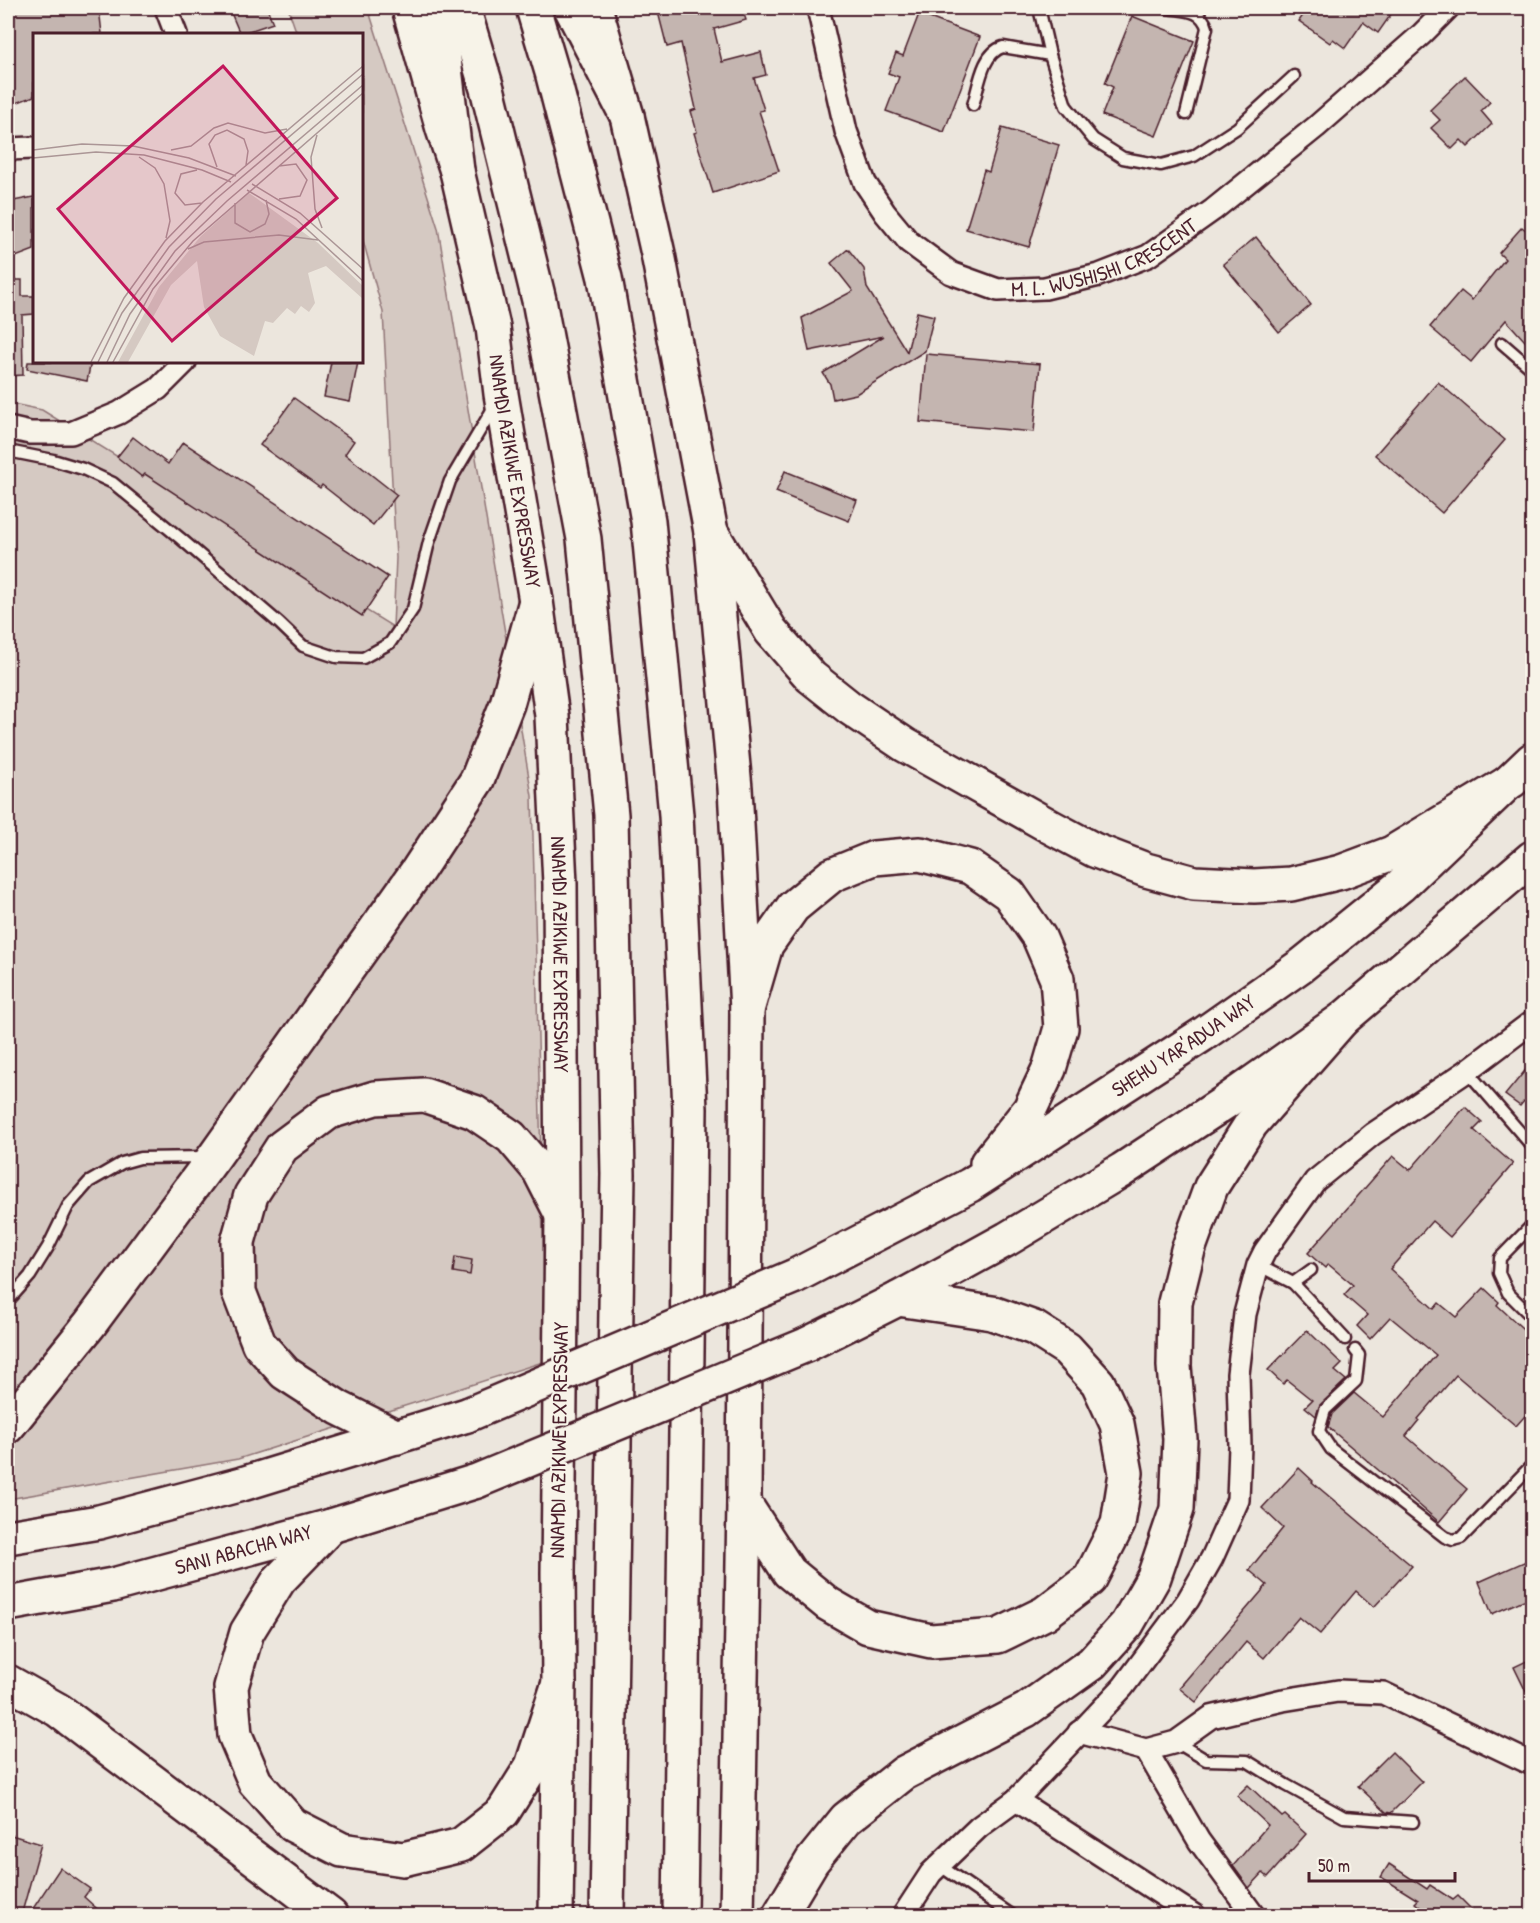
<svg xmlns="http://www.w3.org/2000/svg" width="1540" height="1923" font-family="'Patrick Hand',sans-serif">
<rect width="100%" height="100%" fill="#ece6dd"/>
<filter id="ink" filterUnits="userSpaceOnUse"><feTurbulence type="fractalNoise" baseFrequency=".0167" numOctaves="2"/><feDisplacementMap in="SourceGraphic" scale="12" xChannelSelector="R" yChannelSelector="G"/><feConvolveMatrix kernelMatrix="1 2 1 2 8 2 1 2 1" color-interpolation-filters="sRGB"/></filter>
<g filter="url(#ink)">
<path fill="#d5c9c2" stroke="#907476" stroke-width="1.5" d="M288 8H368L438 228 532 796 546 1361 238 1459 8 1499V403L42 410 393 627 396 558 383 312 362 237V34H297Z"/>
<g fill="#c4b5b0" stroke="#4a1f2b" stroke-width="1.5">
<path d="M8 8H99L102 34H34V96L8 106Z"/>
<path d="M229 8H267L273 23 240 34Z"/>
<path d="M657 8H742L746 20 714 29 722 62 761 52 766 75 754 78 764 110 759 111 779 171 713 193 694 133 697 132 691 111 696 109 681 43 667 47Z"/>
<path d="M1308 8H1384L1392 13 1378 33 1363 22 1345 48 1333 39 1330 43 1299 21Z"/>
<path d="M919 14 980 37 944 132 886 111 899 77 888 73 896 53 903 56Z"/>
<path d="M1132 16 1194 41 1156 136 1102 115 1113 87 1105 83Z"/>
<path d="M1465 76 1490 102 1481 111 1492 124 1468 147 1461 140 1452 149 1431 128 1440 120 1430 110Z"/>
<path d="M1002 128 1059 145 1029 247 966 229 984 170 989 172Z"/>
<path d="M34 197V250L8 260V202Z"/>
<path d="M1522 227 1533 236V350L1506 320 1471 362 1430 327 1461 291 1472 300 1505 259 1499 253Z"/>
<path d="M1256 237 1311 305 1279 332 1223 264Z"/>
<path d="M848 249 864 269 867 288 907 352 917 312 934 316 925 351 856 394 833 399 830 384 823 373 884 336 809 351 802 318 853 291 831 263Z"/>
<path d="M8 280H22V296H34V314L22 315 23 375 8 376Z"/>
<path d="M926 354 1040 364 1034 432 920 422Z"/>
<path d="M28 362H91L87 381 27 369Z"/>
<path d="M331 362H358L350 402 324 397Z"/>
<path d="M1438 382 1505 440 1442 513 1375 455Z"/>
<path d="M294 398 354 441 345 454 397 495 373 525 322 485 320 488 260 445Z"/>
<path d="M133 437 168 464 183 442 388 577 362 616 145 474 142 477 117 457Z"/>
<path d="M785 471 857 500 849 521 776 492Z"/>
<path d="M1533 1061V1108L1524 1101 1520 1106 1505 1095Z"/>
<path d="M1465 1107 1482 1122 1474 1130 1513 1164 1450 1237 1432 1221 1390 1269 1434 1309 1439 1303 1456 1317 1484 1288 1499 1302 1497 1305 1533 1338V1407L1516 1426 1456 1375 1418 1419 1419 1420 1406 1436 1467 1489 1439 1522 1328 1427 1332 1414 1354 1393 1383 1417 1436 1355 1390 1317 1370 1339 1357 1326 1367 1315 1344 1295 1353 1285 1328 1264 1325 1268 1308 1253 1393 1156 1410 1170Z"/>
<path d="M455 1257 472 1260 470 1275 453 1272Z"/>
<path d="M1307 1330 1342 1364 1335 1371 1346 1380 1320 1405 1316 1416 1305 1407 1312 1400 1287 1380 1283 1384 1268 1370Z"/>
<path d="M1299 1468 1313 1481 1312 1482 1412 1566 1374 1607 1356 1591 1320 1634 1299 1617 1264 1658 1246 1642 1196 1702 1179 1688 1267 1585 1249 1570 1283 1528 1262 1508Z"/>
<path d="M1533 1558V1596L1492 1614 1479 1582Z"/>
<path d="M1533 1658V1706L1514 1667Z"/>
<path d="M1392 1752 1422 1782 1391 1813 1386 1812 1358 1786Z"/>
<path d="M1248 1785 1282 1817 1285 1815 1306 1834 1268 1877 1263 1873 1249 1888 1233 1866 1268 1825 1237 1796Z"/>
<path d="M8 1834 41 1844 21 1916H8Z"/>
<path d="M1389 1864 1427 1889 1430 1885 1453 1900 1458 1896 1478 1916H1431L1415 1903 1418 1900 1381 1877Z"/>
<path d="M60 1868 90 1889 84 1897 105 1916H28Z"/>
</g>
<g fill="none" stroke-linecap="round" stroke-linejoin="round">
<g stroke="#4a1f2b" stroke-width="15">
<g id="service">
<path d="M1039 8 1050 55 1066 106 1093 139 1123 158 1161 165 1194 156 1237 128 1294 76"/>
<path d="M1168 8C1185 11 1202 9 1207 28L1186 114"/>
<path d="M973 105C979 86 982 53 1003 47L1050 55"/>
<path d="M1502 343 1532 369"/>
<path d="M8 451 53 460 83 469 113 483 180 538 279 623 303 646 336 657 363 658 390 643 413 609 429 542 450 481 495 405"/>
<path d="M1467 1071 1532 1146"/>
<path d="M1532 1225 1500 1258 1499 1273 1508 1293 1532 1317"/>
<path d="M1258 1265 1293 1283 1345 1339"/>
<path d="M1293 1283 1311 1270"/>
<path d="M8 1301 30 1276 48 1247 68 1206 89 1182 122 1163 140 1158 205 1157"/>
<path d="M1355 1350 1359 1355 1356 1381 1325 1410 1319 1431 1331 1449 1445 1537 1453 1540 1461 1538 1532 1465"/>
<path d="M1176 1742 1206 1760 1247 1761 1286 1785 1344 1817 1413 1822"/>
<path d="M939 1865 1013 1916"/>
</g>
</g>
<g stroke="#4a1f2b" stroke-width="26">
<g id="minor">
<path d="M166 8 176 34"/>
<path id="s1" d="M818 8 846 131 865 183 885 213 909 242 951 273 998 290 1045 288 1099 275 1148 256 1213 210 1316 127 1422 34 1448 8"/>
<path d="M8 149 34 148"/>
<path d="M8 428 30 433H71L119 413 158 389 185 362"/>
<path d="M1079 1732 1146 1750 1176 1742 1211 1717 1283 1700 1338 1691 1383 1693 1532 1764"/>
<path d="M1146 1750 1199 1841 1254 1916"/>
<path d="M1016 1800 1195 1916"/>
<path d="M903 1916 931 1873 979 1827 1016 1800 1123 1687 1188 1600 1212 1558 1238 1500 1240 1446 1238 1374 1245 1314 1258 1265 1265 1251 1315 1181 1373 1134 1467 1071 1532 1022"/>
</g>
</g>
<g stroke="#4a1f2b" stroke-width="38">
<g id="trunk">
<path id="s2" d="M409 8 443 129 457 171 493 327 501 394 536 601 552 716 560 884 562 1215 558 1573 559 1683 556 1916"/>
<path d="M595 8 627 116 658 254 711 532 735 788 747 1010 744 1503 737 1916"/>
</g>
</g>
<g stroke="#4a1f2b" stroke-width="38">
<g id="motorway">
<path d="M438 8 457 171"/>
<path d="M463 8 488 92 539 300 584 539 611 815 618 1174 607 1916"/>
<path d="M533 8 552 72 605 278 648 521 676 815 690 1109 680 1916"/>
<path d="M571 8 627 116"/>
<path d="M711 532 771 631 811 677 850 708 905 745 1051 827 1094 850 1146 870 1194 883 1254 886 1291 884 1341 872 1392 853 1513 780"/>
<path d="M747 1010 766 945 793 907 832 875 874 858 920 854 970 867 1009 894 1039 937 1057 979 1061 1028 1049 1069 1030 1109 987 1163"/>
<path id="s3" d="M795 1276 970 1185 1202 1035 1302 965 1400 886 1532 760"/>
<path d="M806 1345 898 1299 1007 1239 1122 1170 1224 1103 1343 1019 1532 858"/>
<path d="M8 1426 90 1324 214 1157 418 870 477 780 507 704 536 601"/>
<path d="M397 1437 339 1408 285 1373 259 1344 239 1292 238 1242 251 1195 282 1147 329 1112 375 1098 424 1095 474 1112 511 1137 539 1170 562 1215"/>
<path d="M744 1503 789 1572 828 1604 868 1627 931 1641 998 1636 1045 1613 1090 1579 1118 1524 1126 1473 1117 1424 1098 1383 1067 1349 1034 1328 992 1313 898 1299"/>
<path d="M331 1526 279 1580 247 1632 231 1687 235 1735 255 1782 293 1825 342 1850 403 1859 461 1845 503 1812 532 1766 559 1683"/>
<path d="M8 1537 99 1522 242 1484 467 1415"/>
<path id="s4" d="M8 1604 113 1585 331 1526 477 1481"/>
<path d="M8 1682 58 1710 331 1916"/>
<path d="M779 1916 812 1861 846 1819 904 1773 1026 1710 1092 1663 1127 1624 1154 1577 1177 1509 1180 1439 1174 1366 1175 1303 1188 1250 1211 1187 1251 1124 1343 1019"/>
</g>
</g>
<use href="#service" stroke="#f7f3e8" stroke-width="10"/>
<use href="#minor" stroke="#f7f3e8" stroke-width="21"/>
<use href="#trunk" stroke="#f7f3e8" stroke-width="33"/>
<use href="#motorway" stroke="#f7f3e8" stroke-width="33"/>
<g stroke="#4a1f2b" stroke-width="38" stroke-linecap="butt">
<g id="motorway-bridge">
<path d="M467 1415 795 1276"/>
<path d="M477 1481 806 1345"/>
</g>
</g>
<use href="#motorway-bridge" stroke="#f7f3e8" stroke-width="33"/>
</g>
</g>
<g text-anchor="middle" stroke-width="4.5" stroke-linejoin="round" paint-order="stroke">
<g font-size="21" fill="#4a1f2b" stroke="#f7f3e8">
<text dy="7" stroke="none"><textPath href="#s1" startOffset="470">M. L. WUSHISHI CRESCENT</textPath></text>
<text dy="7" stroke="none"><textPath href="#s2" startOffset="476">NNAMDI AZIKIWE EXPRESSWAY</textPath></text>
<text dy="7" stroke="none"><textPath href="#s2" startOffset="962">NNAMDI AZIKIWE EXPRESSWAY</textPath></text>
<text dy="7" stroke="none"><textPath href="#s3" startOffset="452">SHEHU YAR'ADUA WAY</textPath></text>
<text transform="translate(559 1440) rotate(-89)" y="7">NNAMDI AZIKIWE EXPRESSWAY</text>
<text dy="7" stroke="none"><textPath href="#s4" startOffset="242">SANI ABACHA WAY</textPath></text>
</g>
</g>
<g transform="translate(33 33)">
<rect width="330" height="330" fill="#ece6dd"/>
<path d="M216 160 285 210 330 253V266L293 233 275 240 282 270 276 279 268 273 262 281 254 275 240 290 232 288 221 323 187 303 171 274 164 228 138 252 95 329H85L126 254 168 203Z" fill="#d5c9c2"/>
<path fill="none" stroke="#ab9696" stroke-width="1.5" d="M284 102 278 124 282 176 289 195M0 117 49 111 100 113 156 125 203 143M138 117 158 113 181 95 195 90 232 100 254 96M106 124 122 135 131 151 137 188 133 205M0 125 63 119 111 122 169 137 198 149M184 134 176 111 182 102 194 97 211 106 215 118 213 132M164 137 148 141 142 160 152 172 169 170M219 151 267 180 330 236M214 157 263 186 330 248M246 166 267 163 274 147 263 131 246 133M202 170V190L217 199 232 191 236 181 233 167M155 216 171 209 246 202 285 207M58 329 91 265 132 208 170 169 330 33M65 329 89 280 136 214 183 166 330 41M74 329 97 281 142 218 194 168 330 52M80 329 120 256 160 208 330 60"/>
<path fill="#c2185b" fill-opacity="0.15" stroke="#c2185b" stroke-width="3" d="M190 33 304 165 139 308 25 176Z"/>
<rect width="330" height="330" fill="none" stroke="#4a1f2b" stroke-width="3"/>
</g>
<rect width="1540" height="1923" fill="none" stroke="#f7f3e8" stroke-width="30"/>
<rect x="15" y="15" width="1510" height="1893" fill="none" stroke="#4a1f2b" stroke-width="2" filter="url(#ink)"/>
<path d="M1309 1872v9h146v-9" fill="none" stroke="#4a1f2b" stroke-width="3"/>
<text x="1318" y="1872" font-size="18" fill="#4a1f2b" stroke="#f7f3e8" stroke-width="4.5" paint-order="stroke">50 m</text>
</svg>
